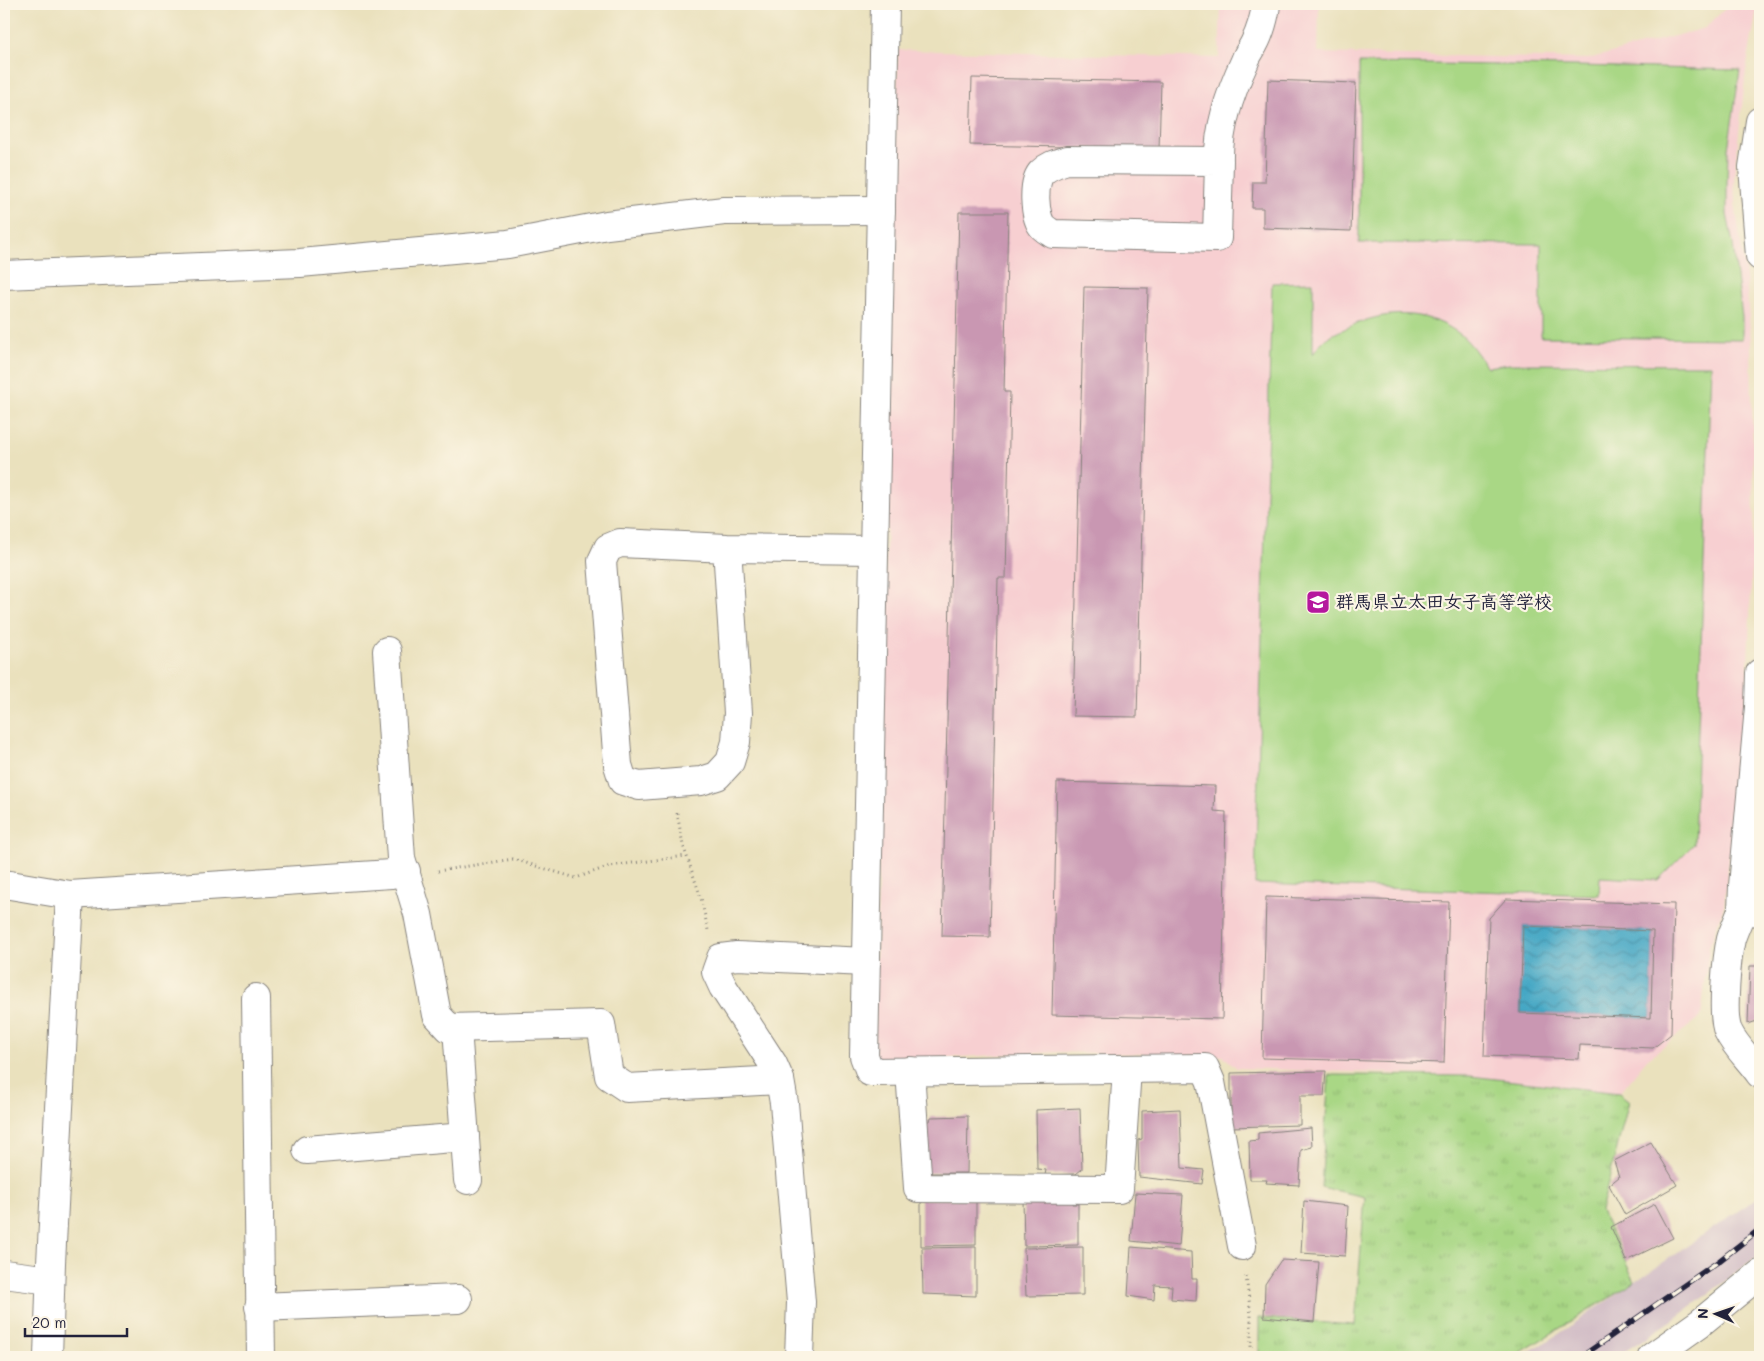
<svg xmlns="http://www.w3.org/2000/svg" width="1764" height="1361" font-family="Mali,'Klee One',sans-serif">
<defs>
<pattern id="grass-tufts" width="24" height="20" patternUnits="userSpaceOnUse" patternTransform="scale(1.25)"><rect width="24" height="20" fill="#a9d785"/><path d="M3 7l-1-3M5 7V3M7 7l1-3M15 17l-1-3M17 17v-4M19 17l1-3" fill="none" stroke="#91b874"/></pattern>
<pattern id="water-waves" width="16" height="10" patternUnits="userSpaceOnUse" patternTransform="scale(1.25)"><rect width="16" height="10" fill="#45a7c5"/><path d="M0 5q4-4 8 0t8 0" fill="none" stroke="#3988a1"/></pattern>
</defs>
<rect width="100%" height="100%" fill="#fcf5e5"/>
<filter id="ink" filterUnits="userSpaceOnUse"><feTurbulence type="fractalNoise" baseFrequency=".02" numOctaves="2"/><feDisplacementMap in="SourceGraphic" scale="10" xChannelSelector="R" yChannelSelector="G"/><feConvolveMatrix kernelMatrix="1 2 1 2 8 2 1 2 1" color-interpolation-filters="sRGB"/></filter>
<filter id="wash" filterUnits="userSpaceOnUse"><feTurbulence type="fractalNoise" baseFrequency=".0096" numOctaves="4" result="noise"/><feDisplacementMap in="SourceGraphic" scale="20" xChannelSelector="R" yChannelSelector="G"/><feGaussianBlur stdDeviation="1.12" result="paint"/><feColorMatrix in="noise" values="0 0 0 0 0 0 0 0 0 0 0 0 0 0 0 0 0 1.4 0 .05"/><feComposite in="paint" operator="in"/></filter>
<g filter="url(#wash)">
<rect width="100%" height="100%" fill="#eae1bd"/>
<path fill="#f7cfd1" d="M1221 4H1319L1318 53 1588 59 1705 28 1730 4H1758L1746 71 1734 176 1735 203 1746 278 1751 343 1754 514 1747 689 1724 906 1709 948 1701 1017 1647 1059 1619 1093 1470 1076 1237 1068 1223 1056 1059 1052 880 1061 874 1055 898 50 1219 58Z"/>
<path fill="#d2bdc6" d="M1760 1196V1255L1673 1320 1616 1357H1519L1553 1338Z"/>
<path fill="url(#grass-tufts)" stroke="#667c60" d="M1329 1075 1470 1076 1619 1093 1629 1101 1601 1211 1635 1282 1513 1357H1259V1318L1355 1325 1365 1197 1321 1187Z"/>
<g fill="#a9d785" stroke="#667c60">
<path d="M1359 63 1577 66 1740 70 1728 149 1727 182V214L1733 244 1742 317V339L1541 337V244L1359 243Z"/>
<path d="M1313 282V354C1316 350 1319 345 1322 342 1329 335 1340 331 1349 327 1385 310 1423 309 1457 332 1470 341 1478 355 1487 367L1510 364 1711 365 1694 844 1658 880 1600 877 1599 895 1255 884 1272 283Z"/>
</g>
<path fill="url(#water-waves)" stroke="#346480" d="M1523 926 1653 931 1651 1018 1520 1013Z"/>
<g id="blocks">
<g fill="#c997b2" fill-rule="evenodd">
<path d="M972 78 1161 82 1159 149 970 145Z"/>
<path d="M1268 80 1356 83 1351 231 1263 228V208H1252L1253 182H1265Z"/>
<path d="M959 212H1008L1004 392H1010L1006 578H998L990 937 942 936Z"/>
<path d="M1084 287 1148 288 1137 717 1073 716Z"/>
<path d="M1057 782 1215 786 1214 811 1226 812 1222 1019 1052 1015Z"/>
<path d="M1266 897 1449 902 1444 1063 1262 1058Z"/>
<path d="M1506 899 1674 904 1671 1034 1653 1048 1580 1045 1579 1059 1484 1056 1489 918ZM1523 926 1653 931 1651 1018 1520 1013Z"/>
<path d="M1750 966H1760V1020L1748 1024Z"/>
<path d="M1326 1071 1324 1096H1300V1125L1231 1127V1073Z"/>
<path d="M1080 1108 1082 1169 1076 1174 1045 1175 1046 1170 1037 1169 1036 1110Z"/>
<path d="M1180 1109 1182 1168 1204 1170 1202 1184 1139 1177 1138 1140 1142 1139V1111Z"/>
<path d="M968 1116 967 1173H920L919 1121H930L931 1117Z"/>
<path d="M1311 1128 1312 1147 1301 1150 1299 1185 1266 1183 1267 1180H1250L1249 1141 1258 1140V1133Z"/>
<path d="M1651 1142 1677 1185 1625 1215 1609 1185 1619 1177 1614 1161Z"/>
<path d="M1135 1193 1183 1195 1179 1246 1131 1241Z"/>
<path d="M1072 1198V1204H1078V1245L1024 1246 1023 1199Z"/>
<path d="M921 1199H976V1245L921 1246Z"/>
<path d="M1304 1201 1348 1206 1345 1256 1301 1253Z"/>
<path d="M1655 1204 1673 1238 1626 1261 1611 1227Z"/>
<path d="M976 1247V1296L923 1294 922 1248Z"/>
<path d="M1083 1247V1295L1026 1296 1024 1248Z"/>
<path d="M1131 1247 1191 1252 1192 1279H1197L1196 1301 1171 1299 1172 1286 1155 1285 1154 1300 1128 1296Z"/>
<path d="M1281 1260 1319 1262 1314 1322 1264 1317 1265 1284Z"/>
</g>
</g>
</g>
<g filter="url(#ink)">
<use href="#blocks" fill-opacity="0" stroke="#86827c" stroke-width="1"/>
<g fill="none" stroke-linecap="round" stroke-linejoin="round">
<g stroke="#86827c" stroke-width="30">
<g id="minor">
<path d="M885 4 864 1056 870 1072 1205 1068 1211 1082 1242 1246"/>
<path d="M1760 121 1753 167 1760 256"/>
<path d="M1219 161 1067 160C1058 163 1049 165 1042 172 1032 181 1034 218 1043 227 1046 230 1050 232 1053 234L1217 238 1219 161C1218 128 1231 91 1245 61 1247 55 1251 50 1254 44 1260 33 1265 16 1266 4"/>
<path d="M4 275 300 263 508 244 607 225 724 211 881 210"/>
<path d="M727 548 738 713 736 742 730 762 717 776 701 781 639 786 623 781 618 765 602 561 608 548 620 543 727 548 874 550"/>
<path d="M387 651 401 858 418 914 437 1015 449 1028 601 1024 609 1076 627 1088 780 1080"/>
<path d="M4 884 70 895 391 874 406 871"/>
<path d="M1742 910 1743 886 1759 707 1760 673"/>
<path d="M1760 912 1742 910C1739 920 1734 929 1731 939 1727 956 1721 1015 1728 1031 1735 1046 1750 1060 1760 1074"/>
<path d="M256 998 261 1357"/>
<path d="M457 1028 468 1180"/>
<path d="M910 1071 918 1188 1119 1189 1127 1069"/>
<path d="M307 1150 465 1137"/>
<path d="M4 1274 50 1280"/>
<path d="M259 1307 458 1299"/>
<path d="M48 1357 51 1263 70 895"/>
<path d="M799 1357 801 1302 784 1103 780 1080 773 1064 723 987 716 972 721 958 737 956 866 962"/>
<path d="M1652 1357 1700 1323 1760 1274"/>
</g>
</g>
<g stroke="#86827c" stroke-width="3" stroke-dasharray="1 4" stroke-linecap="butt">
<path d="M677 813 683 845 701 898 708 930"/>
<path d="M438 871 513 859 576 878 610 866 686 856"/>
<path d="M1246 1276 1251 1315V1350"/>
</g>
<use href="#minor" stroke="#fff" stroke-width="28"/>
<g stroke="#22223b" stroke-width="5.5">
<path id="rail" d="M1581 1357 1719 1261 1760 1229"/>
</g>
<use href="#rail" stroke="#fcf5e5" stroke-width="4" stroke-dasharray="11" stroke-linecap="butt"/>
</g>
</g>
<defs>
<g id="school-square" transform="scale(1.25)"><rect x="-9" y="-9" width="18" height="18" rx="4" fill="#b5179e" stroke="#fcf5e5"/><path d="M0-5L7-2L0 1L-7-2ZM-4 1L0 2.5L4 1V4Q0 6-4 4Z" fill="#fff"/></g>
</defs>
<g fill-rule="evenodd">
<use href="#school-square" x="1318" y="602"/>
</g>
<g text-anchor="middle" stroke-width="4.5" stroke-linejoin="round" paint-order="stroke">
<g font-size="18" font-weight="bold" fill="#22223b" stroke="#fcf5e5" text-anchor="start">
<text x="1336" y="608">群馬県立太田女子高等学校</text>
</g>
</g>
<rect width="1764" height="1361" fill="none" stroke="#fcf5e5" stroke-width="20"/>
<g transform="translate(1716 1314) rotate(272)" stroke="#fcf5e5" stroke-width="4" paint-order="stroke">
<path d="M0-4L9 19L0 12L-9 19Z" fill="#22223b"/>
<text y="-8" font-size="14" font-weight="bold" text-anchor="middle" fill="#22223b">N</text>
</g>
<path d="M25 1328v8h102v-8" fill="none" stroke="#22223b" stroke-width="2.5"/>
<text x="32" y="1328" font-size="15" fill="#22223b" stroke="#fcf5e5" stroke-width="4" paint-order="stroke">20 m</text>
</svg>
